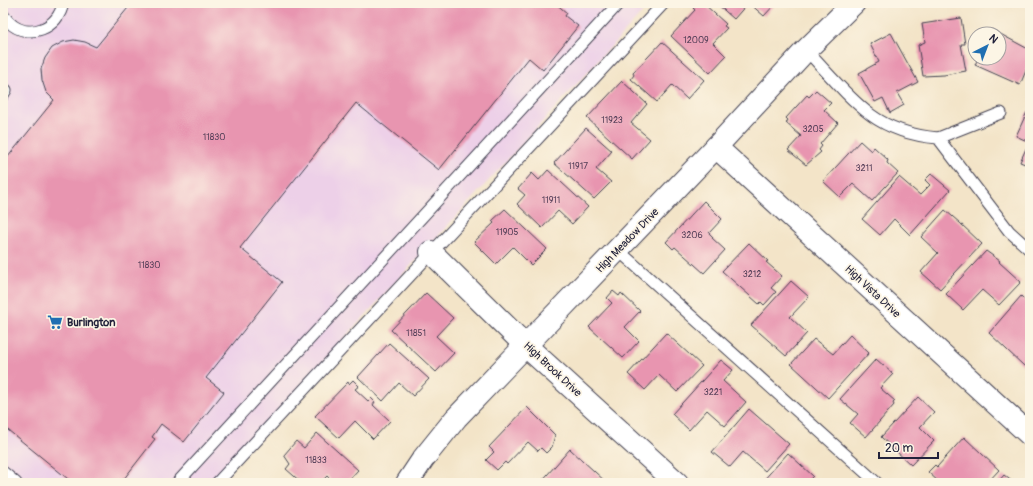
<svg xmlns="http://www.w3.org/2000/svg" width="1033" height="486" font-family="Pangolin,sans-serif">
<rect width="100%" height="100%" fill="#fcf5e5"/>
<filter id="ink" filterUnits="userSpaceOnUse"><feTurbulence type="fractalNoise" baseFrequency=".025" numOctaves="2"/><feDisplacementMap in="SourceGraphic" scale="8" xChannelSelector="R" yChannelSelector="G"/><feConvolveMatrix kernelMatrix="1 2 1 2 8 2 1 2 1" color-interpolation-filters="sRGB"/></filter>
<filter id="wash" filterUnits="userSpaceOnUse"><feTurbulence type="fractalNoise" baseFrequency=".012" numOctaves="4" result="noise"/><feDisplacementMap in="SourceGraphic" scale="16" xChannelSelector="R" yChannelSelector="G"/><feGaussianBlur stdDeviation="0.9" result="paint"/><feColorMatrix in="noise" values="0 0 0 0 0 0 0 0 0 0 0 0 0 0 0 0 0 1.4 0 .05"/><feComposite in="paint" operator="in"/></filter>
<g filter="url(#wash)">
<rect width="100%" height="100%" fill="#f3e4c8"/>
<path fill="#edd0e8" d="M3 3H651L212 483H3Z"/>
<g id="blocks">
<g fill="#e895b0">
<path d="M132 3H555L567 13 565 16 578 26 543 70 529 58 439 170 356 103 240 248 282 282 206 378 224 392 184 442 161 424 152 437 155 439 123 480 126 483H73L3 426V163L54 100 46 92 42 80 41 69 45 58 52 48 63 42 74 40 85 42 96 47Z"/>
<path d="M701 3H703L726 24 724 26 727 28 713 43 726 56 710 73 671 36 695 10 693 8Z"/>
<path d="M716 3H748L734 19Z"/>
<path d="M749 3H776L764 16Z"/>
<path d="M961 18 965 44H961L966 71 944 75 923 76 918 45 925 42 922 24Z"/>
<path d="M991 29 1030 50V61L1020 85 975 65 978 58H999V34H989Z"/>
<path d="M891 33 918 82 897 93 904 105 890 113 883 98 875 102 859 73 879 62 870 44Z"/>
<path d="M662 42 704 80 687 99 672 85 657 102 631 79 634 75 633 73Z"/>
<path d="M622 81 647 104 631 123 650 139 632 159 587 118Z"/>
<path d="M816 90 831 103 824 110 838 123 820 144 822 146 819 150 821 152 806 165 788 150 801 136 786 123 788 120 786 118 807 95 809 97Z"/>
<path d="M1027 112 1030 113V166L1020 162 1029 142 1016 136Z"/>
<path d="M586 128 612 151 596 169 611 182 594 199 554 163Z"/>
<path d="M860 141 871 151 874 147 888 160 887 163 898 173 872 201 853 184 840 197 823 181Z"/>
<path d="M548 170 588 207 572 224 558 211 542 228 517 204 525 195 518 189 532 173 539 180Z"/>
<path d="M931 174 950 190 910 235 894 219 880 235 862 219 899 177 920 195 930 185 925 180Z"/>
<path d="M704 201 722 219 709 233 713 237 712 238 725 250 704 273 675 247 673 249 666 242Z"/>
<path d="M505 209 547 249 531 265 513 247 496 264 474 242 494 223 492 221Z"/>
<path d="M945 210 960 223 982 244 940 289 921 272 938 253 921 237Z"/>
<path d="M749 243 768 261 766 262 782 276 771 288 776 292 764 305 761 302 759 304 722 271Z"/>
<path d="M986 251 1000 261 999 262 1021 282 999 305 982 290 963 310 946 294Z"/>
<path d="M791 281 809 297 790 317 807 333 786 356 751 325Z"/>
<path d="M613 291 619 296 621 293 640 311 625 327 639 341 623 358 589 327 612 303 607 298Z"/>
<path d="M426 293 453 318 436 336 454 353 436 372 391 330Z"/>
<path d="M1021 296 1030 305V362L1024 366 989 333Z"/>
<path d="M666 333 702 366 677 392 659 375 645 390 628 374Z"/>
<path d="M850 335 869 353 828 398 791 364 814 339 833 354Z"/>
<path d="M389 343 429 379 413 396 399 383 383 401 358 377Z"/>
<path d="M876 359 893 374 880 388 895 401 893 403 894 405 866 437 850 423 858 414 840 399Z"/>
<path d="M721 360 733 370 723 381 746 402 725 426 707 410 689 430 672 414Z"/>
<path d="M353 380 359 386 355 389 368 401 371 398 375 402 373 405 390 421 373 439 355 421 339 438 315 416 348 382 349 384Z"/>
<path d="M918 397 934 412 920 427 934 441 911 465 881 437Z"/>
<path d="M527 407 555 435 552 447 546 453 541 448 538 451 528 442 507 464 505 462 497 470 486 460 494 452 489 447Z"/>
<path d="M749 409 789 444 765 471 743 452 730 467 712 452Z"/>
<path d="M317 433 358 470 346 483H334L327 476 320 483H302L286 469 290 464 284 455 296 441 304 448Z"/>
<path d="M964 437 999 470 987 483H940L928 472 935 465 937 467Z"/>
<path d="M570 449 607 483H540Z"/>
<path d="M788 453 813 476 806 483H761Z"/>
<path d="M1004 475 1014 483H997Z"/>
</g>
</g>
</g>
<g filter="url(#ink)">
<use href="#blocks" fill-opacity="0" stroke="#413f50" stroke-width="1"/>
<g fill="none" stroke-linecap="round" stroke-linejoin="round">
<g stroke="#413f50" stroke-width="13">
<g id="service">
<path d="M3 15C5 17 7 20 9 22 28 41 59 28 63 3"/>
<path d="M806 50C827 72 847 97 871 115 890 129 915 136 938 138L1009 231 1030 250"/>
<path d="M3 88 6 90 3 95"/>
<path d="M938 138 1001 113"/>
<path d="M618 250 877 483"/>
<path d="M3 472 16 483"/>
<path d="M177 483 619 3"/>
<path d="M217 483 664 3"/>
</g>
</g>
<g stroke="#413f50" stroke-width="24">
<g id="minor">
<path d="M716 147 1030 435"/>
<path d="M431 252 526 346 677 483"/>
<path d="M407 483 423 459 456 418 716 147 806 50 854 3"/>
</g>
</g>
<use href="#service" stroke="#fff" stroke-width="11"/>
<use href="#minor" stroke="#fff" stroke-width="22"/>
</g>
</g>
<defs>
<g id="supermarket-bare" transform="scale(1.2)"><path d="M-6-5.5h2.5l.6 2H6L4.5 2H-2.5L-4.4-4H-6ZM-1.5 3.2a1.3 1.3 0 1 0 .1 0ZM3 3.2a1.3 1.3 0 1 0 .1 0Z" fill="#1f6fb2" stroke="#fcf5e5" stroke-width="2.5" paint-order="stroke"/></g>
</defs>
<g fill-rule="evenodd">
<use href="#supermarket-bare" x="55" y="322"/>
</g>
<g text-anchor="middle" stroke-width="3.5" stroke-linejoin="round" paint-order="stroke">
<g font-size="9" fill="#543f58">
<text x="696" y="43">12009</text>
<text x="612" y="123">11923</text>
<text x="813" y="132">3205</text>
<text x="214" y="140">11830</text>
<text x="578" y="169">11917</text>
<text x="864" y="171">3211</text>
<text x="551" y="203">11911</text>
<text x="507" y="235">11905</text>
<text x="692" y="238">3206</text>
<text x="149" y="268">11830</text>
<text x="752" y="277">3212</text>
<text x="416" y="336">11851</text>
<text x="713" y="395">3221</text>
<text x="316" y="463">11833</text>
</g>
<g font-size="11" fill="#22223b" stroke="#fcf5e5">
<text transform="translate(627 240) rotate(-46)" y="4">High Meadow Drive</text>
<text transform="translate(873 291) rotate(43)" y="4">High Vista Drive</text>
<text transform="translate(553 369) rotate(43)" y="4">High Brook Drive</text>
</g>
<g font-size="11" font-weight="bold" fill="#22223b" stroke="#fcf5e5" text-anchor="start">
<text x="67" y="326">Burlington</text>
</g>
</g>
<rect width="1033" height="486" fill="none" stroke="#fcf5e5" stroke-width="16"/>
<g transform="translate(987 46) rotate(42)"><circle r="19" fill="#fcf5e5" stroke="#a5a1a1"/>
<path d="M0-3L7 15L0 10L-7 15Z" fill="#1f6fb2"/>
<text y="-6" font-size="11" font-weight="bold" text-anchor="middle" fill="#22223b">N</text>
</g>
<path d="M879 452v6h59v-6" fill="none" stroke="#22223b" stroke-width="2"/>
<text x="885" y="452" font-size="12" fill="#22223b" stroke="#fcf5e5" stroke-width="3" paint-order="stroke">20 m</text>
</svg>
